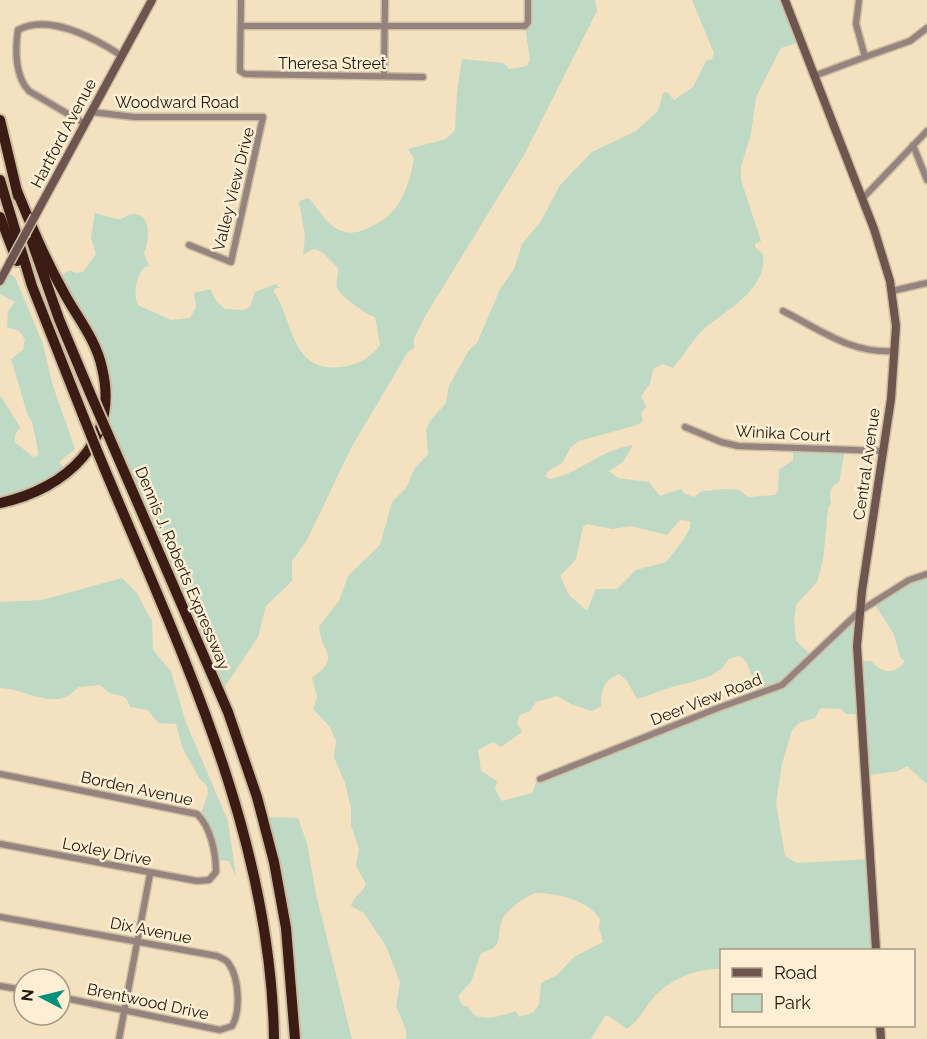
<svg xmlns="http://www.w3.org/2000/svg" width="927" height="1039" font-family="Raleway,sans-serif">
<rect width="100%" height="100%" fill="#f4e1c0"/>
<g fill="#bed9c4" fill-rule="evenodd">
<path d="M528 0H595L597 11 524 155 424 318 414 339V348L408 352 351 448 307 540 292 561V581L266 606 258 637 222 691 104 420 106 376 58 277 70 270 76 273 83 272 96 254 91 238 95 213C102 215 112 218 118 219 124 219 128 214 132 214 153 213 149 242 144 253L149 266 143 268C136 281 133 291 138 305L171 320 190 318 196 307 194 293 210 289 217 302 225 309 244 310 250 307 255 292 276 284 280 288H275L274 292C294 322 291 373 341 367 358 365 369 359 380 345L375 317C368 316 338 294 337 288 335 282 339 275 338 268L322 252 314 249 303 255 305 236 299 201 309 198C317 208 326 223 337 229 349 235 357 233 368 228 399 216 409 188 414 158L408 149 446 139 455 130 457 92 462 59 504 63 509 69 527 66 530 60 525 26Z"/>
<path d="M692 0H784L800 42 781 48 756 97 751 134 741 167V180L761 241 755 244V247L763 254C768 291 724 310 702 331 691 342 683 356 673 368L663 364 653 369 650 384 641 396 646 407 641 413 643 421 637 425 579 441 571 447 562 463 548 471 545 476 550 479C579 474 599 450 633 445L623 462 609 471 618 478 649 482 660 496 681 489 685 494 694 497 702 491 727 489 739 490 748 497 775 495 778 491 779 470 793 460V448L845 450 839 482C829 487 829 494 831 503L828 508 823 561 817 582 796 605 794 619 796 641 811 655 859 613 857 661H871C882 674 895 675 905 661L900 657 894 634 873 602 927 574V784L907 766 898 771 864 776 859 714H846L841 709 821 708 815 718 799 723 792 730 782 764 776 803 785 856 797 863 870 859 876 950H722L721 969C698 968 670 979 654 997 643 1010 641 1018 627 1029L609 1016H605L591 1039H406V1030L396 1006 400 982 386 946 364 913 351 906C354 896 363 893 366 884L356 866 359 849 351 825V808L345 783 334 757 336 741 330 727 313 709 317 697 312 678C342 656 321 654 319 626L339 601 348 576 380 545 392 502 406 488 415 468 428 454 426 430 430 421 446 403 449 386 469 350 477 343 500 289 514 269 522 244 541 221 560 185 592 152 636 131 658 111 663 93 667 92 674 100 693 87 706 61 712 59 714 53ZM680 520 690 521V528L684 539 666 562 636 570 617 589H596L587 611 569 595 560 576 576 559 583 527 587 524 613 529 630 526 667 535ZM739 656 746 661 758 692 544 777 537 781 532 793 502 801 495 789 497 781 481 771 478 750 493 742 501 747 522 732 517 723 520 715 530 711 536 702 557 696 573 705 592 711 601 706C601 690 604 680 619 674L627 681 637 699C649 696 660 690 672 687 689 682 721 678 728 659ZM535 893C557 893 588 900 600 919L599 928 603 942 574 957 557 975 541 983 539 1005 533 1013 519 1017 516 1011C501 1016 476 1025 468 1007L462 1005 458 996 471 982 481 953C506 946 495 938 502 920 507 909 525 897 535 893Z"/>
<path d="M7 272 15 277 43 344 52 383 75 449 59 462 68 473 57 483 0 499V395L20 427 15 435V442L33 457 39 455 32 422 28 416 11 359 23 350 25 339 19 331 7 327 8 311 15 302 0 294V283Z"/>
<path d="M122 578 136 592 152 621 153 650 171 671 185 720 228 821 236 877 229 861 215 860 209 835 200 816 208 794 207 786 199 778 182 747 176 724 158 723 148 710 130 707C126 694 123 697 113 694 108 693 103 687 100 685L78 687C57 714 26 688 0 688V602L42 600Z"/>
<path d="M266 817 298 818 307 843 316 894 352 1039H296Z"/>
</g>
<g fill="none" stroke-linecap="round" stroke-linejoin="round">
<g stroke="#cdbd9f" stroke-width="9">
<g id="minor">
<path d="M241 0 240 71 245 74 423 77"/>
<path d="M859 0 856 24 865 57 910 41 927 28"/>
<path d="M241 26H525L528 22V0"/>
<path d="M384 76 385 0"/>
<path d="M814 76 865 57"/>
<path d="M92 112 134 117H263L231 262 189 245"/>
<path d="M85 124 29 91C15 77 15 49 18 30 49 13 96 39 122 56"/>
<path d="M913 145 927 180"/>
<path d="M862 199 927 131"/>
<path d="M892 291 927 283"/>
<path d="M783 311C821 330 851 354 895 351"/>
<path d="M685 427 721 442 738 446 884 451"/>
<path d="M0 774 197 814C211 827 216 854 216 872L209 880 197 881 0 844"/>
<path d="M540 779 718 708 782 685 860 611 909 580 927 574"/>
<path d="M0 917 217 956C221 958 226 959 229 964 239 978 241 1011 232 1026L220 1030 60 997"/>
<path d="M0 986 24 990"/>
<path d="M119 1039 150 874"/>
</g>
</g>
<g stroke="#cdbd9f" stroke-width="11">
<g id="secondary">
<path d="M785 0 874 229 890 281 896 326 891 399 862 591 857 646 876 950"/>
<path d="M35 216 152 0"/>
<path d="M0 281 10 262"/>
<path d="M880 1026 881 1039"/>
</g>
</g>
<g stroke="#cdbd9f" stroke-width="14">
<g id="motorway">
<path d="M0 120 18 196"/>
<path d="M0 180 32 286 84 418"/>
<path d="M0 217 17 261"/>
<path d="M32 242 59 319 90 393"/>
<path d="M107 432 228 712 257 797 274 862 286 928 295 1039"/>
<path d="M98 453C176 642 271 831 274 1039"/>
<path d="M0 503C66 489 120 441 102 368 96 339 76 316 63 291 45 259 31 225 17 191"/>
</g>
</g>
<use href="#minor" stroke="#94837e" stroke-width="6"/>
<use href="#secondary" stroke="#6e554f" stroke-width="8"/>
<use href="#motorway" stroke="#3a1c14" stroke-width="10"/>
<g stroke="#cdbd9f" stroke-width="11" stroke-linecap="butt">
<path id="secondary-bridge" d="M10 262 35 216"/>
</g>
<g stroke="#cdbd9f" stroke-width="14" stroke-linecap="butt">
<g id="motorway-bridge">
<path d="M90 393 107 432"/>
<path d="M84 418 98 453"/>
</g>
</g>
<use href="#secondary-bridge" stroke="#6e554f" stroke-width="8"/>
<use href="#motorway-bridge" stroke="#3a1c14" stroke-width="10"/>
</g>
<g text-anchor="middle" stroke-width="5" stroke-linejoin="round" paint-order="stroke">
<g font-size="16" fill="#1e170b" stroke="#feefd4">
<text x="332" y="69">Theresa Street</text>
<text x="177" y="108">Woodward Road</text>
<text transform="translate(63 133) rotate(-62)" y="6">Hartford Avenue</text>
<text transform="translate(233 189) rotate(-76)" y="6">Valley View Drive</text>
<text transform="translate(783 433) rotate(3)" y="6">Winika Court</text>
<text transform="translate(866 464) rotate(-82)" y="6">Central Avenue</text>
<text transform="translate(183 568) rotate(67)" y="6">Dennis J. Roberts Expressway</text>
<text transform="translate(706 699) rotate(-21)" y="6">Deer View Road</text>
<text transform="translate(137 788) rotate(12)" y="6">Borden Avenue</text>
<text transform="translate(107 851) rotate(11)" y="6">Loxley Drive</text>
<text transform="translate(151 930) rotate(11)" y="6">Dix Avenue</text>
<text transform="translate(148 1001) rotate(12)" y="6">Brentwood Drive</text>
</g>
</g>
<rect x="720" y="949" width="195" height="78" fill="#feefd4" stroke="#a49984" stroke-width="1.5"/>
<rect x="732" y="968" width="30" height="9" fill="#6e554f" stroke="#a49984" stroke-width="1.5"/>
<text x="774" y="979" font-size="18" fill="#1e170b">Road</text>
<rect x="732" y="994" width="30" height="18" fill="#bed9c4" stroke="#a49984" stroke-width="1.5"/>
<text x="774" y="1009" font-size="18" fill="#1e170b">Park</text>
<g transform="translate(42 997) rotate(277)"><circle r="28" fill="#feefd4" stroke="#a49984" stroke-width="1.5"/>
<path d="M0-4.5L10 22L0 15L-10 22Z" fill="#02917c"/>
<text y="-9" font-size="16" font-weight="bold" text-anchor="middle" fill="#1e170b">N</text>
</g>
</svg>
